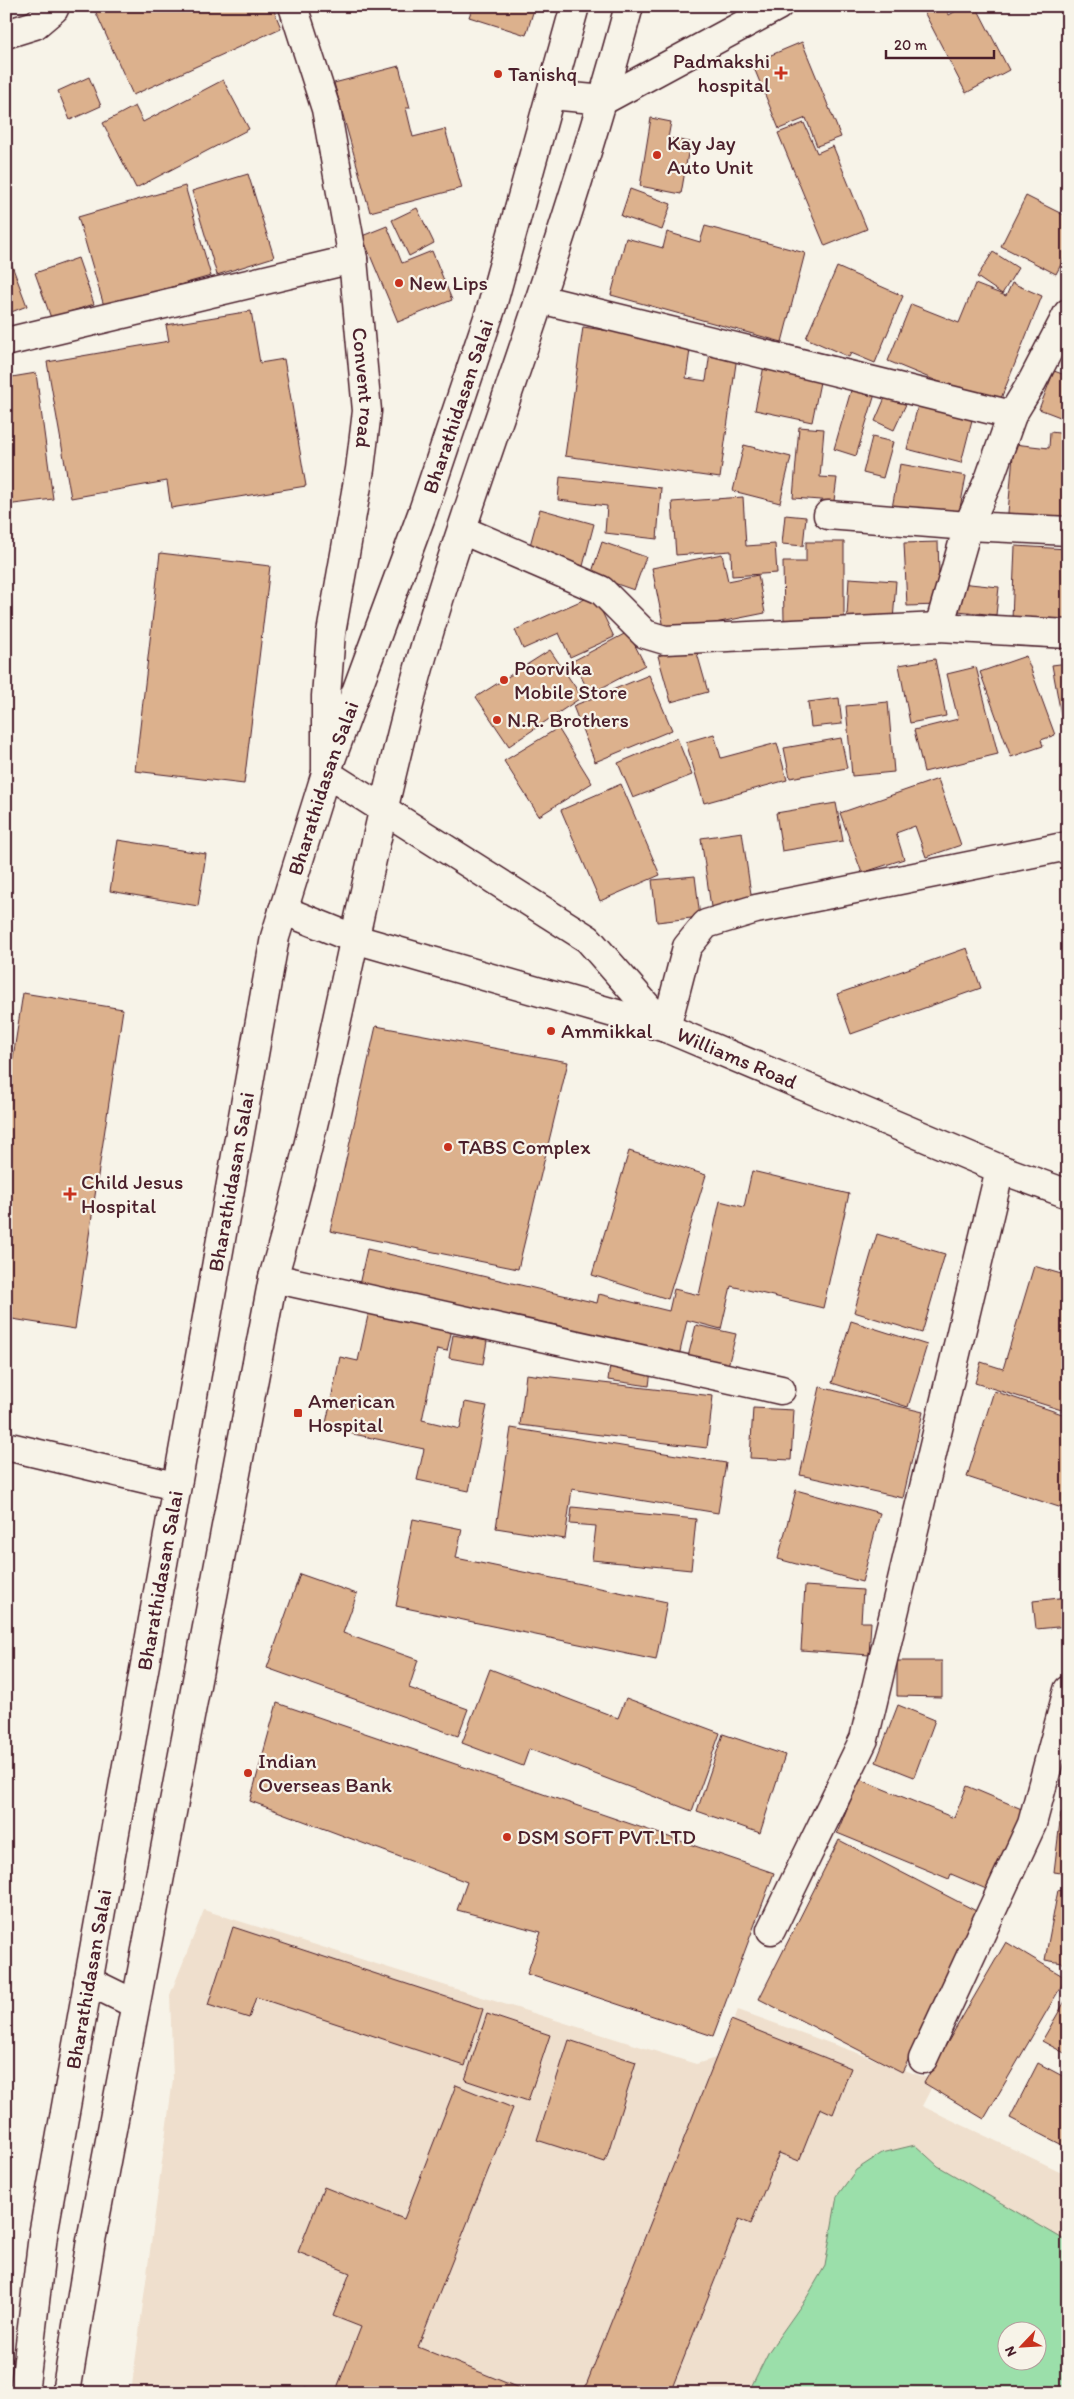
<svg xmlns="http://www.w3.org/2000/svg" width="1074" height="2399" font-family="Itim,sans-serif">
<rect width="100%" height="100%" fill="#f7f3e8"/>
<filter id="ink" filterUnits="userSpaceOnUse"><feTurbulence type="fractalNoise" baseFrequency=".02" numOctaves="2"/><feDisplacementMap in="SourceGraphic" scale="10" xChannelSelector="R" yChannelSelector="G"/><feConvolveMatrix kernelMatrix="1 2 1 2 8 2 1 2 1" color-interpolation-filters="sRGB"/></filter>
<g filter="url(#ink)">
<path fill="#efdfcd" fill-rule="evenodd" d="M204 1910 696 2064 719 2057 738 2010 935 2081 922 2106 1068 2175V2393H131L173 2079 170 1995ZM1006 2332H1036V2362H1006Z"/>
<path fill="#9bdfaa" stroke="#727f6a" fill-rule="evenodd" d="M915 2145 938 2166 1068 2242V2393H748L769 2351 807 2297 825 2266 837 2196 856 2170 882 2153ZM1006 2332H1036V2362H1006Z"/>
<g fill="#dcb18d" stroke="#4a1f2b">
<path d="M93 6H272L281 28 133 95Z"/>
<path d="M473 6H535L526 35 469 17Z"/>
<path d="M924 6H944L949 15 965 6H976L1009 70 966 93 922 8Z"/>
<path d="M802 42 841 137 817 146 806 118 779 129 752 63Z"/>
<path d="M399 66 410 108H406L413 137 445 129 462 188 370 212 334 83Z"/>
<path d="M89 77 101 106 70 120 58 91Z"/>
<path d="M223 80 249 129 136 188 103 123 135 106 143 122Z"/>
<path d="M651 118 671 122 668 138 690 142 681 194 640 186Z"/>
<path d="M804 123 817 153 833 146 867 229 825 246 778 133Z"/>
<path d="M248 174 274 257 217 275 192 191Z"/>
<path d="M185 186 211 276 104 306 78 217Z"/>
<path d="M630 189 671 204 662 230 621 216Z"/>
<path d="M1026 196 1068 217V251L1056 274 1001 246Z"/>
<path d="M417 208 434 243 409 256 392 220Z"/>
<path d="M387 226 402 263 432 251 452 300 398 322 362 236Z"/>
<path d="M705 226 805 253 782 342 611 295 626 238 663 248 667 232 700 242Z"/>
<path d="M993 252 1018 268 1002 294 977 277Z"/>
<path d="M8 255 27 306 6 314V256Z"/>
<path d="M78 258 94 304 51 318 35 273Z"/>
<path d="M837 267 903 296 875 363 851 353 849 357 806 338Z"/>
<path d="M1012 283 1042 296 998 406 888 361 911 304 959 323 975 284 1006 296Z"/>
<path d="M251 311 260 363 284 359 306 486 171 508 167 481 71 498 47 362 169 341 166 325Z"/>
<path d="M583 327 691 343 686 378 706 381 710 352 737 356 720 478 565 456Z"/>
<path d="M765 361 822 372 812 422 755 410Z"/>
<path d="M1054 371 1068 376V420L1039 409Z"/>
<path d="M36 373 53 499 6 505V378Z"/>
<path d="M852 387 875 394 856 456 834 449Z"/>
<path d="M887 393 907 402 894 430 875 421Z"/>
<path d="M918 405 972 420 961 463 907 449Z"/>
<path d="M799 427 824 429 820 477 837 478 834 501 793 498Z"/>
<path d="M1050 432 1068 434V529L1007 524 1014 444 1049 448Z"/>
<path d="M872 437 893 442 883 478 863 473Z"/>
<path d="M744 445 791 457 780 503 733 491Z"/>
<path d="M900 464 966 476 958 519 892 508Z"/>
<path d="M560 477 661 488 657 539 605 533 607 506 558 500Z"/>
<path d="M743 497 746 546 775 544 777 573 732 576 731 551 676 555 672 502Z"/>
<path d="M540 509 594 524 583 566 529 549Z"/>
<path d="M785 515 806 517 803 546 782 544Z"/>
<path d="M602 542 646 557 634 590 591 575Z"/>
<path d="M806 542H844V620H784L783 562H806Z"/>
<path d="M938 542 940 605 907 606 904 543Z"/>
<path d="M1015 546 1068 549V622L1012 619Z"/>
<path d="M160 553 270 566 244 784 135 771Z"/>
<path d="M722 554 728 581 758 575 765 613 665 633 652 568Z"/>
<path d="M849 578 896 581 893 621 847 617Z"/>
<path d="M960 583 999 587 996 615 958 611Z"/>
<path d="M594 595 614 637 570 657 559 633 523 649 515 630Z"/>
<path d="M628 632 645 665 590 694 573 661Z"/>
<path d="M695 646 708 692 671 702 658 656Z"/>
<path d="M550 650 582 697 509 746 476 697Z"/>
<path d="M1026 656 1055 735 1041 740 1043 746 1011 757 980 672Z"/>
<path d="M935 659 946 716 910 723 899 665Z"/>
<path d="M1068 663V714L1061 715 1052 665Z"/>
<path d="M976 667 998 754 924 772 914 730 958 719 947 674Z"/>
<path d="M649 675 672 730 595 762 573 706Z"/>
<path d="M839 698 842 724 811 727 808 702Z"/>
<path d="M888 702 894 772 852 776 846 706Z"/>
<path d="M558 728 592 783 539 816 504 761Z"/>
<path d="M714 734 721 758 777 743 787 780 704 803 686 742Z"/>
<path d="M677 738 692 775 633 798 618 763Z"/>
<path d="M841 738 847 768 790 778 784 748Z"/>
<path d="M938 779 961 845 926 857 915 826 896 833 904 859 862 873 840 813Z"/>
<path d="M621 784 660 875 600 901 561 810Z"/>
<path d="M836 803 843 841 782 851 776 813Z"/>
<path d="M742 832 752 901 711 907 701 838Z"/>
<path d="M118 840 206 854 198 906 110 891Z"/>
<path d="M695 876 700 917 657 922 652 880Z"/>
<path d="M967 948 981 988 851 1034 837 994Z"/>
<path d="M23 993 123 1009 75 1329 6 1318V1103Z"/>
<path d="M376 1026 568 1062 518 1269 330 1231Z"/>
<path d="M629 1151 706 1175 668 1299 592 1275Z"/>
<path d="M752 1171 849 1194 823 1308 731 1286 721 1329 687 1320 678 1361 359 1285 367 1249 597 1303 599 1294 669 1311 674 1289 699 1295 720 1201 744 1207Z"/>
<path d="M877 1234 945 1254 922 1333 854 1312Z"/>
<path d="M1034 1266 1068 1276V1412L975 1383 981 1362 1003 1369Z"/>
<path d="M369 1311 452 1329 447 1351 437 1349 422 1420 460 1429 465 1402 487 1406 469 1491 417 1480 424 1449 325 1428 340 1357 358 1361Z"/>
<path d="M851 1321 927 1345 908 1407 832 1383Z"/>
<path d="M696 1325 736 1334 727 1370 687 1361Z"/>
<path d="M453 1335 487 1341 483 1364 449 1358Z"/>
<path d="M611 1358 652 1363 649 1386 608 1380Z"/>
<path d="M526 1374 713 1396 707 1448 520 1425Z"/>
<path d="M820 1387 923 1412 903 1498 800 1475Z"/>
<path d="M994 1391 1068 1416V1510L967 1477Z"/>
<path d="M753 1408 794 1410 791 1460 750 1458Z"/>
<path d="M511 1428 726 1463 718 1513 572 1489 565 1539 496 1528Z"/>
<path d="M796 1490 880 1513 862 1582 778 1559Z"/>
<path d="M572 1507 696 1519 691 1570 592 1560 596 1526 570 1524Z"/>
<path d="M413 1519 462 1529 456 1558 667 1602 656 1660 396 1606Z"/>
<path d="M300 1574 357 1594 343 1633 418 1660 409 1688 468 1709 458 1736 267 1668Z"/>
<path d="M805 1586 863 1590 861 1622H871L869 1655 801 1650Z"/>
<path d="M1068 1597V1626L1036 1629 1033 1601Z"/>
<path d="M897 1661H942V1697L897 1696Z"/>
<path d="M490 1669 618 1718 626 1698 720 1733 692 1811 529 1749 523 1766 462 1743Z"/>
<path d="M277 1703 774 1873 713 2036 527 1974 541 1932 457 1910 467 1882 250 1801Z"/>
<path d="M898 1705 935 1720 914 1777 876 1762Z"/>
<path d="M723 1734 785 1755 760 1833 697 1811Z"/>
<path d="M859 1779 954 1818 967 1786 1024 1810 991 1891 951 1874 949 1879 837 1833Z"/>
<path d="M1061 1813 1068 1814V1874L1054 1872Z"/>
<path d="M839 1840 982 1914 902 2072 759 1999Z"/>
<path d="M1058 1890 1068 1892V1964L1045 1960Z"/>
<path d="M233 1927 483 2009 465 2066 256 1997 249 2018 208 2005Z"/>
<path d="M1006 1942 1066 1978 984 2119 924 2083Z"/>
<path d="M1068 1996V2055L1042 2041Z"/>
<path d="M487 2014 550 2035 528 2101 465 2080Z"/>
<path d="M731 2020 851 2068 833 2114 820 2108 799 2161 779 2153 751 2224 739 2219 670 2393H583Z"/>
<path d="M569 2040 636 2062 605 2162 537 2140Z"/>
<path d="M1038 2063 1068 2079V2148L1010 2118Z"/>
<path d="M456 2085 513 2108 418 2347 531 2393H335L361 2327 333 2316 350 2273 298 2252 324 2187 404 2219Z"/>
<path d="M305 2387 319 2393H303Z"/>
</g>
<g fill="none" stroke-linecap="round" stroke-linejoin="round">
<g stroke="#4a1f2b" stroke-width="31">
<g id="minor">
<path d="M6 34 35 25 54 9 55 6"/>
<path d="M551 95 604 100 778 6"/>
<path d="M540 299 1012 415"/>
<path d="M1068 313 1032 382 1012 415 990 477 968 526 1068 531"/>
<path d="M6 342 353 259"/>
<path d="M828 515 968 526 939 627"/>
<path d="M462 530 601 590 645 634 665 640 939 627 1068 634"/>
<path d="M666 1028 687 947 706 924 756 909 1068 846"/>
<path d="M273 1278 781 1390"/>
<path d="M6 1446 175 1486"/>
<path d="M771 1930 864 1739 1000 1169"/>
<path d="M923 2059 1032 1824 1068 1690"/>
</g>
</g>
<g stroke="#4a1f2b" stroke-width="31">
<g id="tertiary">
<path id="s1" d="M293 6 326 109 353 259 367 411 360 469 331 633 326 696V773L588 939 666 1028"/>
<path id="s2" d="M283 910 355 939 666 1028 1000 1169 1068 1194"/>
</g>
</g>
<g stroke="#4a1f2b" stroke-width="31">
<g id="primary">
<path d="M88 1981 135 2004"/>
<path id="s3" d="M24 2393 43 2235 275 937 326 773 423 511 492 306 575 6"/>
<path d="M66 2393 90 2246 273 1278C329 1087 360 889 411 697 438 594 474 493 508 393 552 265 594 137 629 6"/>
</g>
</g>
<use href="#minor" stroke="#f7f3e8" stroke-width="28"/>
<use href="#tertiary" stroke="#f7f3e8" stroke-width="28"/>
<use href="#primary" stroke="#f7f3e8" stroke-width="28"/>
</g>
</g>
<g fill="#c8321e" stroke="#f7f3e8" stroke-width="2">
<path d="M778.5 65.5h5v5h5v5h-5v5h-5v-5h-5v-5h5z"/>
<circle cx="498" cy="74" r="5"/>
<circle cx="657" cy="155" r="5"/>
<circle cx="399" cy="283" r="5"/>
<circle cx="504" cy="680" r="5"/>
<circle cx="497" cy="720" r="5"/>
<circle cx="551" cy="1031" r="5"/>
<circle cx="448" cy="1147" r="5"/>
<path d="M67.5 1186.5h5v5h5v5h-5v5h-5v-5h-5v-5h5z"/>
<rect x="293" y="1408" width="10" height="10" rx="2.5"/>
<circle cx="248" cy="1773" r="5"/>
<circle cx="507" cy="1837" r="5"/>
</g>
<g text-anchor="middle" stroke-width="4.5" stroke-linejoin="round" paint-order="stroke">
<g font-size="21" fill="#4a1f2b" stroke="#f7f3e8" text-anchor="start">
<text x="770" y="68" text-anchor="end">Padmakshi<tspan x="770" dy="24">hospital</tspan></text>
<text x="508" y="81">Tanishq</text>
<text x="667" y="150">Kay Jay<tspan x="667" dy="24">Auto Unit</tspan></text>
<text x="409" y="290">New Lips</text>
<text x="514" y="675">Poorvika<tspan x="514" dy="24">Mobile Store</tspan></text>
<text x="507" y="727">N.R. Brothers</text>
<text x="561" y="1038">Ammikkal</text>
<text x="458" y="1154">TABS Complex</text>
<text x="81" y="1189">Child Jesus<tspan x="81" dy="24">Hospital</tspan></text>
<text x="308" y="1408">American<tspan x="308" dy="24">Hospital</tspan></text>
<text x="258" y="1768">Indian<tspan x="258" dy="24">Overseas Bank</tspan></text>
<text x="517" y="1844">DSM SOFT PVT.LTD</text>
</g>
<g font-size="21" fill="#4a1f2b" stroke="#f7f3e8">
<text dy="7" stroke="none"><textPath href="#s1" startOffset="390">Convent road</textPath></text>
<text dy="7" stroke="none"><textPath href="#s3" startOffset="2039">Bharathidasan Salai</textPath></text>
<text dy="7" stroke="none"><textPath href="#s3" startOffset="1634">Bharathidasan Salai</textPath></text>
<text dy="7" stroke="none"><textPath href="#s2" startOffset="478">Williams Road</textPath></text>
<text dy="7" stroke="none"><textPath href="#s3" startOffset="1229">Bharathidasan Salai</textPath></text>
<text dy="7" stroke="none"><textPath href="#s3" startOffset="824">Bharathidasan Salai</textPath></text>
<text dy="7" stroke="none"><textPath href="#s3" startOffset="419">Bharathidasan Salai</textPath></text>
</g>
</g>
<rect width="1074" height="2399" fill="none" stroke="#f7f3e8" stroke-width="25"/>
<rect x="12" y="12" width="1049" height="2374" fill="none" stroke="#4a1f2b" stroke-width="2" filter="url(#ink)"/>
<g transform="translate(1022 2346) rotate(245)"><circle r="24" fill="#f7f3e8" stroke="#b29e9c"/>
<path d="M0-4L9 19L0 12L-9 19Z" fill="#c8321e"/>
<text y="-8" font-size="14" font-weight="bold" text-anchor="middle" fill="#4a1f2b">N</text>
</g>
<path d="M886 50v8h108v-8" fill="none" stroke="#4a1f2b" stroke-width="2.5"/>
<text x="894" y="50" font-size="15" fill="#4a1f2b" stroke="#f7f3e8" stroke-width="4" paint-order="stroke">20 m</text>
</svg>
